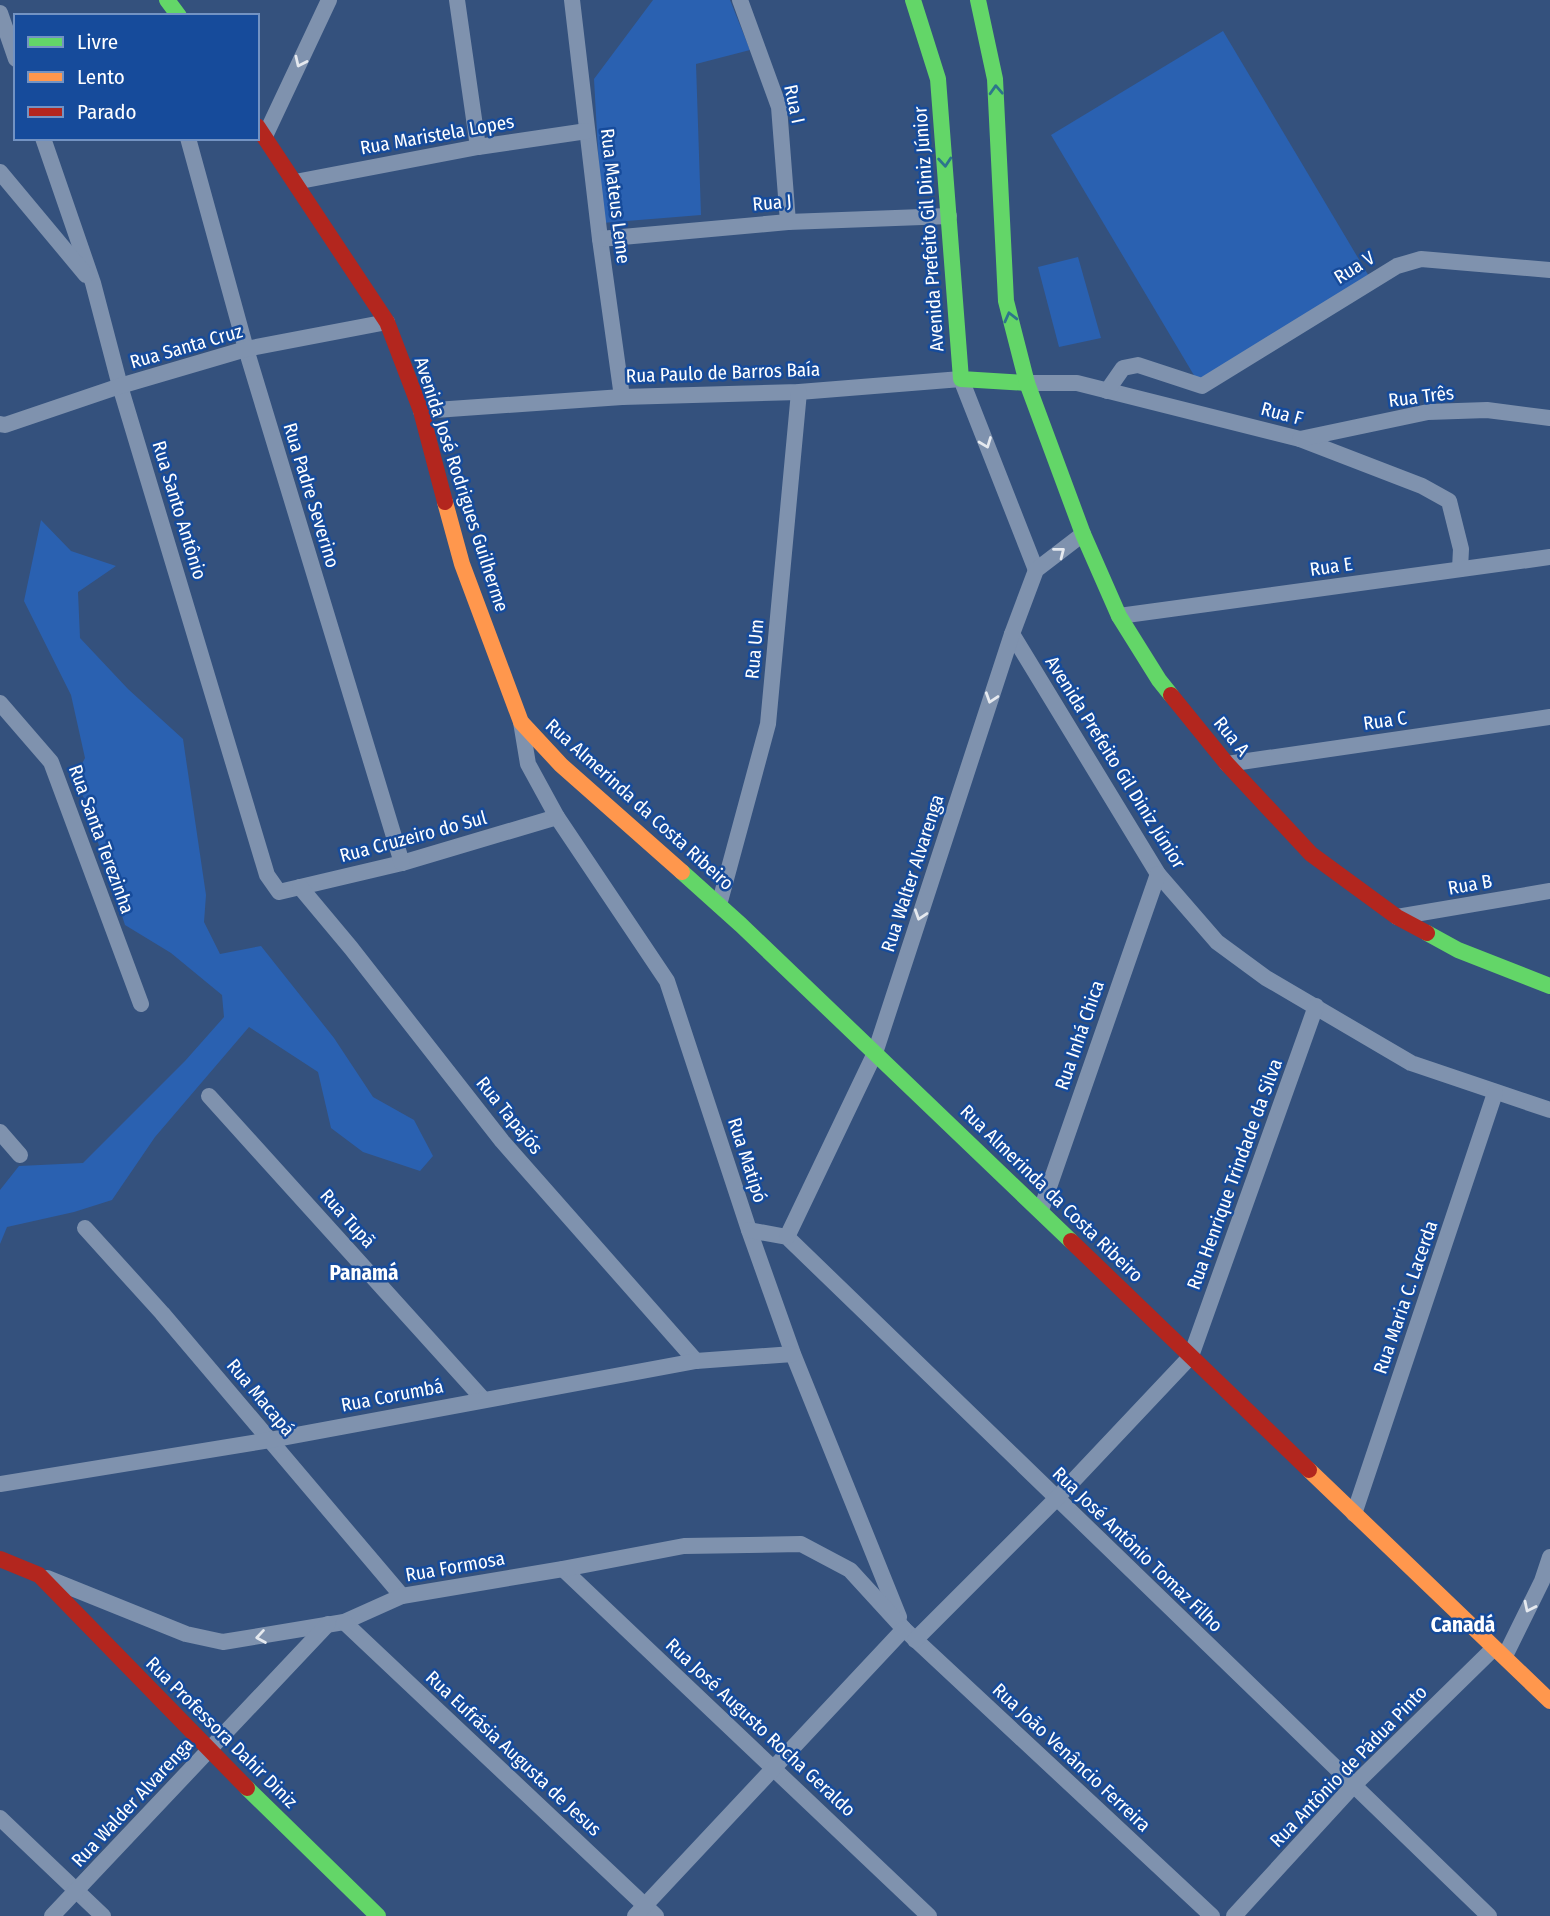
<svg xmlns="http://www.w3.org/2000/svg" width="1550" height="1916" font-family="'Fira Sans Condensed',sans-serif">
<rect width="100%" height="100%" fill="#34517d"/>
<g fill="#2a61b1">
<path d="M653 0H730L750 50 696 64 701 215 602 223 594 79Z"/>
<path d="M1223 31 1370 278 1198 382 1051 135Z"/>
<path d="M1078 257 1101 338 1059 347 1038 267Z"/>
<path d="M41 520 71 551 116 566 78 592 80 638 128 689 183 739 206 895 204 922 220 954 261 946 334 1038 373 1097 414 1120 433 1156 420 1171 363 1152 331 1128 318 1072 249 1027 155 1137 112 1200 74 1212 7 1227 0 1244V1190L19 1166 83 1163 185 1061 224 1017 222 995 171 953 125 925 76 775 85 758 71 695 24 601Z"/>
</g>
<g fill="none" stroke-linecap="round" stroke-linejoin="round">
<g stroke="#7f92ae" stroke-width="16">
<path d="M457 0 478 147"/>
<path d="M572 0 600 239 622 397"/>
<path d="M740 0 779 107 788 222"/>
<path d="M0 13 16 59"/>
<path d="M265 136 329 0"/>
<path d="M43 138 93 283 120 386 267 875 279 892 402 863 557 817"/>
<path d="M188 138 246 349 402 863"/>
<path d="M0 172 86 275"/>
<path d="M295 182 478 147 587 131"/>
<path d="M600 239 788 222 949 216"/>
<path d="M1027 383H1077L1300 439 1422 486 1449 501 1461 549 1460 569"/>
<path d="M1107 391 1123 368 1138 365 1202 386 1397 266 1421 259 1550 270"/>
<path d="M421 411 622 397 799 392 961 379 1036 570"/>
<path d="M0 424 5 425 120 386 246 349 387 322"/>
<path d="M1300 439 1428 412 1487 410 1550 418"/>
<path d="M1119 616 1550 557"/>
<path d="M1012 634 1158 874 1217 942 1266 978 1411 1063 1550 1110"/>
<path d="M0 703 51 762 141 1004"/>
<path d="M521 722 528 764 557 817 667 981 749 1230 793 1354 899 1617"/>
<path d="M1227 764 1550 717"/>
<path d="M300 887 351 948 502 1141 696 1361"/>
<path d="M719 905 768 724 799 392"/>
<path d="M1397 917 1550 891"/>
<path d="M209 1096 483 1399"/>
<path d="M0 1132 20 1155"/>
<path d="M1041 1210 1158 874"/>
<path d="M85 1228 162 1313 402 1596"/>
<path d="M749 1230 787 1237 1489 1916"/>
<path d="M787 1237 875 1053 1012 634 1036 570 1083 534"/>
<path d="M0 1484 270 1440 696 1361 793 1354"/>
<path d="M1354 1514 1495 1093"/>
<path d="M563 1569 929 1916"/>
<path d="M47 1578 186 1634 223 1642 344 1622 402 1596 563 1569 684 1546 801 1544 850 1570 904 1629 1212 1916"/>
<path d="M344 1622 656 1916"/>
<path d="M915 1640 1056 1499 1191 1356 1316 1006"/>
<path d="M1505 1656 1542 1581 1550 1557"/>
<path d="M0 1818 103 1916"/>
<path d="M52 1916 328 1624"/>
<path d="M635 1916 904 1629"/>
<path d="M1234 1916 1353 1786 1494 1648"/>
</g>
<g stroke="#63d668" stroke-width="16">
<path d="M167 0 179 16"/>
<path d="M913 0 938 79 961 379 1027 383"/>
<path d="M978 0 995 79 1006 301 1027 383 1083 534 1119 616 1159 680 1171 695"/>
<path d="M682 872 741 925 1071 1241"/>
<path d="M1427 933 1458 950 1550 986"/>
<path d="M247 1788 378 1916"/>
</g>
<g stroke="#ff974d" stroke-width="16">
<path d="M445 502 462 564 521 722 561 765 682 872"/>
<path d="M1309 1470 1550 1701"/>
</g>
<g stroke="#b3261e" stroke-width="16">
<path d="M257 126 387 322 421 411 445 502"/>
<path d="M1171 695 1227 764 1311 854 1397 917 1427 933"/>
<path d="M1071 1241 1309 1470"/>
<path d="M0 1559 39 1575 247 1788"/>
</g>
</g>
<defs><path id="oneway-chevron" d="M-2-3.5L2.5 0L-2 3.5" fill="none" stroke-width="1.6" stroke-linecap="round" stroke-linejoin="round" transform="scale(1.75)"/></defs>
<g stroke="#e5e9ef">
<use href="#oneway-chevron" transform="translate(300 62) rotate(115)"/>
<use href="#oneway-chevron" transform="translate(986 443) rotate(69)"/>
<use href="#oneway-chevron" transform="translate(1060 552) rotate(-38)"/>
<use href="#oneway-chevron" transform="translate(991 698) rotate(108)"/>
<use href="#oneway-chevron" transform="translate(920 915) rotate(108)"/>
<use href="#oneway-chevron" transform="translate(1529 1607) rotate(116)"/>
<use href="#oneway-chevron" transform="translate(261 1637) rotate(171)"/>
</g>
<g stroke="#2d758c">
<use href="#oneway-chevron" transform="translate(996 90) rotate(-93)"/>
<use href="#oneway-chevron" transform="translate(945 162) rotate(85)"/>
<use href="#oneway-chevron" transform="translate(1010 317) rotate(-104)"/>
</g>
<g text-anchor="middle" stroke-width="5" stroke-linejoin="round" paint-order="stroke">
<g font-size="19" fill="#fff" stroke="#164b9b">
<text transform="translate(795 104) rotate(78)" y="7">Rua I</text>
<text transform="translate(437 134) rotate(-10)" y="7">Rua Maristela Lopes</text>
<text transform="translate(616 196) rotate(83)" y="7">Rua Mateus Leme</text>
<text transform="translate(772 202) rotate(-5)" y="7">Rua J</text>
<text transform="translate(928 229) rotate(-94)" y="7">Avenida Prefeito Gil Diniz Júnior</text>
<text transform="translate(1354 267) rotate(-32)" y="7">Rua V</text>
<text transform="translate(186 346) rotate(-16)" y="7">Rua Santa Cruz</text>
<text transform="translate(723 372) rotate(-2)" y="7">Rua Paulo de Barros Baía</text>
<text transform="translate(1421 396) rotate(-7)" y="7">Rua Três</text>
<text transform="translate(1282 413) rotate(15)" y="7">Rua F</text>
<text transform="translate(462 484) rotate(72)" y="7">Avenida José Rodrigues Guilherme</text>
<text transform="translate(312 495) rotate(73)" y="7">Rua Padre Severino</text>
<text transform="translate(180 510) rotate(73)" y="7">Rua Santo Antônio</text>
<text transform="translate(1331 566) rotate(-8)" y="7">Rua E</text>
<text transform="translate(754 649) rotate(-85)" y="7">Rua Um</text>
<text transform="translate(1385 720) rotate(-8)" y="7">Rua C</text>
<text transform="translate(1232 736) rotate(51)" y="7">Rua A</text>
<text transform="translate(1116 762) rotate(58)" y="7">Avenida Prefeito Gil Diniz Júnior</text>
<text transform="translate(640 804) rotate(42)" y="7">Rua Almerinda da Costa Ribeiro</text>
<text transform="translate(413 836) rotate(-15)" y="7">Rua Cruzeiro do Sul</text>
<text transform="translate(102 839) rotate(70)" y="7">Rua Santa Terezinha</text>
<text transform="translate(912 873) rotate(-72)" y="7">Rua Walter Alvarenga</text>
<text transform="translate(1470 884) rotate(-10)" y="7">Rua B</text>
<text transform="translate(1079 1035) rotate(-71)" y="7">Rua Inhá Chica</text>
<text transform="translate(510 1115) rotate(51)" y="7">Rua Tapajós</text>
<text transform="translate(748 1160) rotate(72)" y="7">Rua Matipó</text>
<text transform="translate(1234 1174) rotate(-70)" y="7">Rua Henrique Trindade da Silva</text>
<text transform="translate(1052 1193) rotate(44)" y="7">Rua Almerinda da Costa Ribeiro</text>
<text transform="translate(348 1218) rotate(48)" y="7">Rua Tupã</text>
<text transform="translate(1405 1297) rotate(-71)" y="7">Rua Maria C. Lacerda</text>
<text transform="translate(392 1395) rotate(-11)" y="7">Rua Corumbá</text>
<text transform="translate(261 1397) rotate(50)" y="7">Rua Macapá</text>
<text transform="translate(1138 1549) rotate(44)" y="7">Rua José Antônio Tomaz Filho</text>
<text transform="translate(455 1566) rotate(-10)" y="7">Rua Formosa</text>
<text transform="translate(761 1727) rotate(43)" y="7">Rua José Augusto Rocha Geraldo</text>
<text transform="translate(222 1732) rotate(45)" y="7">Rua Professora Dahir Diniz</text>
<text transform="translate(514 1753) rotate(43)" y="7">Rua Eufrásia Augusta de Jesus</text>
<text transform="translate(1072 1757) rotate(43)" y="7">Rua João Venâncio Ferreira</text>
<text transform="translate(1348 1766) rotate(-46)" y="7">Rua Antônio de Pádua Pinto</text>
<text transform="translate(132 1802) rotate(-47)" y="7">Rua Walder Alvarenga</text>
</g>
<g font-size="21" font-weight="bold" fill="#fff" stroke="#164b9b">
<text x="364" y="1280">Panamá</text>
<text x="1463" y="1632">Canadá</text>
</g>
</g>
<rect x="14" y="14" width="245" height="126" fill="#164b9b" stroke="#7393c3" stroke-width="2"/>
<rect x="28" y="37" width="35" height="10" fill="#63d668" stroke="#7393c3" stroke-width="2"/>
<text x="77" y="49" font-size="21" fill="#ffffff">Livre</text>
<rect x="28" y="72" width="35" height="10" fill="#ff974d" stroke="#7393c3" stroke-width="2"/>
<text x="77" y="84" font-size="21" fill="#ffffff">Lento</text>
<rect x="28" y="107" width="35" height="10" fill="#b3261e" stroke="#7393c3" stroke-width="2"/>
<text x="77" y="119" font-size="21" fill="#ffffff">Parado</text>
</svg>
